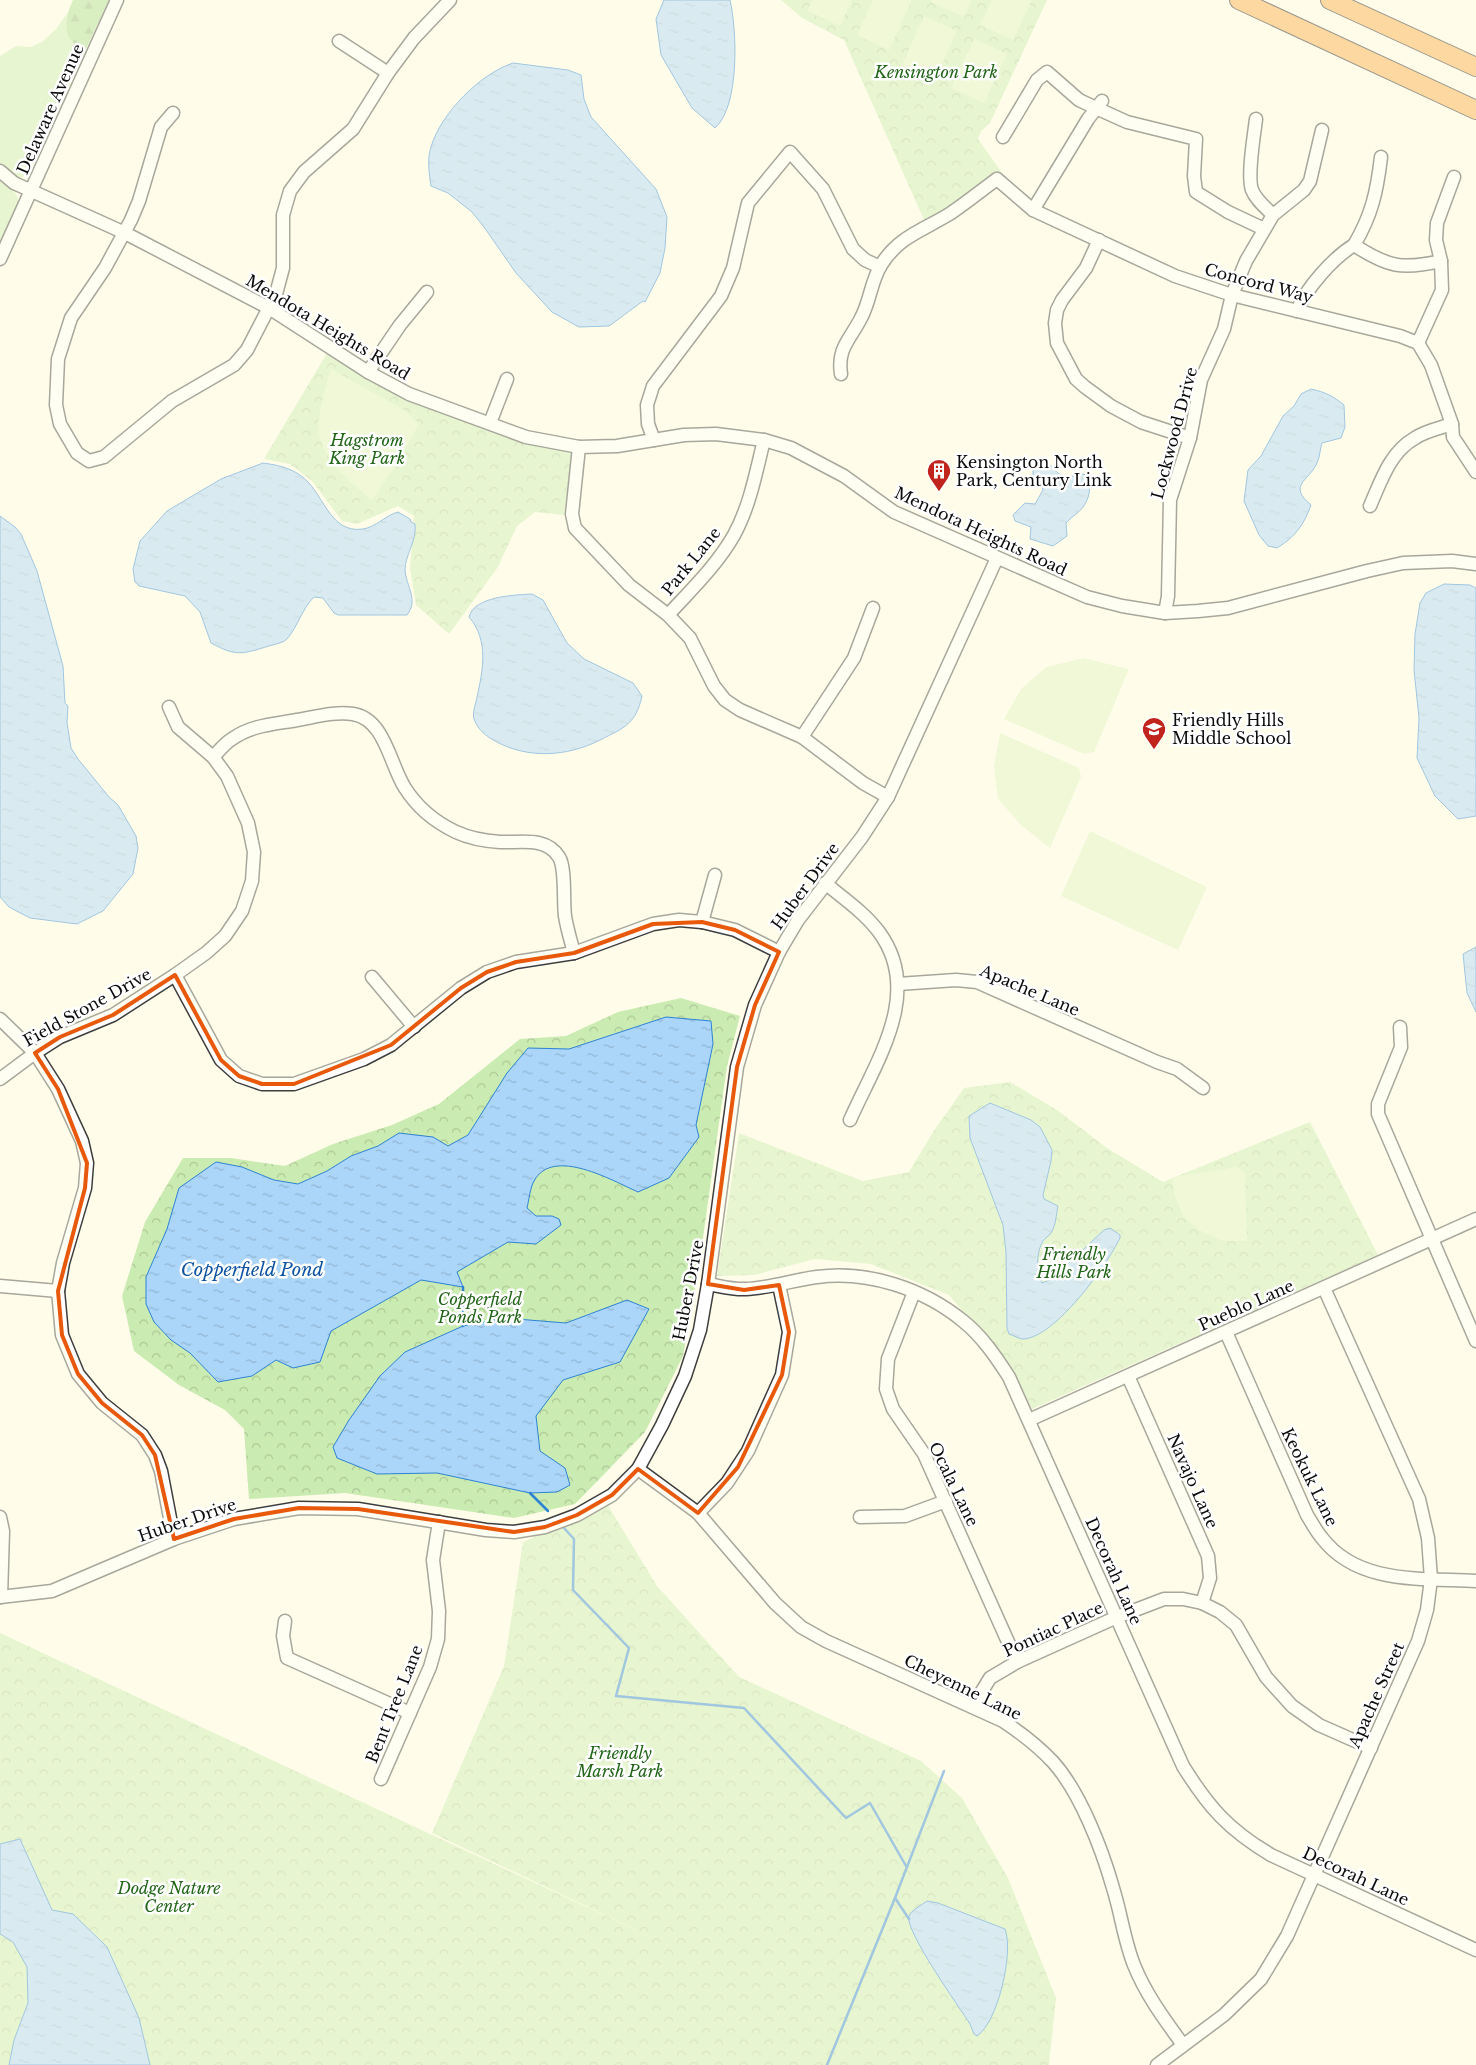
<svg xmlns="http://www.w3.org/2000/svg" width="1476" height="2065" font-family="'Libre Baskerville',serif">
<defs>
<pattern id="forest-firs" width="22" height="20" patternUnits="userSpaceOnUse" patternTransform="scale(1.25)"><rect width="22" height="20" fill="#abdc90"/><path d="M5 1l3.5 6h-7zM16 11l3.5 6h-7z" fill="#92bb7b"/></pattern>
<pattern id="park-crowns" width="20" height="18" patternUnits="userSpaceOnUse" patternTransform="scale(1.25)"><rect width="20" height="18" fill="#caebb1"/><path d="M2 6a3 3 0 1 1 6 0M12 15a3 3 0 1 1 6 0" fill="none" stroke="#acc897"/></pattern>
<pattern id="water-ripples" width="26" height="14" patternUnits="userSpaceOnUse" patternTransform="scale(1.25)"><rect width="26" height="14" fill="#abd5f9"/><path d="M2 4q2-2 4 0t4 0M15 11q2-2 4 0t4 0" fill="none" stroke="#92b6d4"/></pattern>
</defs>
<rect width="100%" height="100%" fill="#fffde9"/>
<g fill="#caebb1">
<path d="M68 12C62 28 69 44 85 51L28 174 19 179 3 168 0 163V56L16 46 31 47 42 42 56 29Z"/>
<path d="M0 178C9 185 19 192 18 204L0 245Z"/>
</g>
<path fill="url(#forest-firs)" d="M73 0H109L85 51C60 39 64 20 73 0Z"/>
<g fill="url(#park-crowns)">
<path d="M781 0H1047L990 123 981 131 978 139 1002 173 951 207 925 222 844 40 802 18Z"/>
<path d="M327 353 404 397 514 440 572 451 564 515 535 512 517 526 498 567 449 634 416 605 410 568 414 516 398 506 357 524 342 521 312 481 290 464 264 459Z"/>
<path d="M681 998 740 1016 727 1066 701 1252 683 1356 645 1432 575 1504 514 1518 345 1493 249 1499 244 1429 225 1410 179 1385 134 1351 122 1296 145 1222 183 1158H231L285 1166 333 1144 392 1125 439 1104 520 1039 566 1036 618 1012Z"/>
<path d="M1010 1082 1057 1110 1107 1148 1163 1182 1310 1122 1378 1255 1032 1409 1011 1368 949 1295 871 1264 815 1259 754 1275 717 1276 739 1133 863 1181 909 1172 933 1132 964 1088Z"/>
<path d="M607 1504 657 1586 739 1677 921 1761 962 1798 1008 1878 1056 1998 1049 2065H0V1633L668 1945 432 1833 504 1666 523 1542Z"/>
</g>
<g fill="#ddf2c4">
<path d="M812 0H852L840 26 807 11Z"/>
<path d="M873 0H912L889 50 857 35Z"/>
<path d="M932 0H972L964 17 931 2Z"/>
<path d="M992 0H1032L1013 40 980 25Z"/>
<path d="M924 16 957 31 935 80 902 65Z"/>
<path d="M974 39 1007 54 984 103 951 88Z"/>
<path d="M331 369 406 411 419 424 397 463 372 500C351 483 327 464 320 438 315 419 326 387 331 369Z"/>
<path d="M1083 658 1129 669 1094 752 1084 754 1004 719 1021 689 1046 667Z"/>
<path d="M1000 733 1079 768 1081 777 1050 848 1021 825 998 799 994 766Z"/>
<path d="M1090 831 1207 887 1178 950 1061 896Z"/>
<path d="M1237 1167 1245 1173 1247 1241H1223L1201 1231 1183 1216 1175 1196 1172 1177Z"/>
</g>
<g fill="url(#water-ripples)" stroke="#2e83d4">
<path d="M664 0H730C737 30 740 106 715 128L692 108 661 55 656 19Z"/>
<path d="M513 63 568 70 581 75 584 99 591 117 656 189 667 217 665 248 660 273 645 302 643 301 609 326 579 327 552 312 516 273 484 227 472 212 448 193 431 186C429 173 427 159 431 147 441 113 480 74 513 63Z"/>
<path d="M1311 389C1325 392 1333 396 1344 405L1345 427 1341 438 1322 443C1320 449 1320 457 1317 463 1309 481 1287 485 1311 505 1304 525 1295 537 1277 548L1268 546 1259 535 1244 501 1248 470 1261 456 1283 416 1294 406 1301 394Z"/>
<path d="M263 463C277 465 288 467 300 475 324 491 328 534 363 529 376 527 386 515 398 512L410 519 411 522 415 524C417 541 405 555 405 570 406 586 419 600 407 615H338L334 613 323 598 314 597C302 609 298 626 287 639 283 643 275 644 269 646 242 654 237 657 211 643L200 612 185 596 139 586 135 582 133 569 140 541 167 511 221 479Z"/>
<path d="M1045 463C1053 465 1053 469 1058 473 1065 479 1077 475 1084 474 1093 482 1090 498 1083 507 1079 513 1071 517 1066 523L1067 536 1053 546 1030 539 1031 527 1015 521 1013 515 1025 503 1035 504 1043 490 1042 486 1033 479V471L1039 464Z"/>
<path d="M0 516 15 527 21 534 37 571 63 666 65 703 68 706 67 723 71 748 78 759 109 797 118 805 136 836 138 848 133 874 103 911 77 924 30 918 9 907 0 897Z"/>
<path d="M1444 584 1470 585 1476 588V816L1458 819 1435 796 1417 758 1419 718 1414 670 1415 634 1420 603 1426 593Z"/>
<path d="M532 594 543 600 567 643 584 659 633 683 642 696C636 724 624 728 600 740 567 757 527 759 495 741 486 736 478 730 474 719 472 712 476 704 477 697 483 670 489 640 469 617 474 596 515 595 532 594Z"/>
<path d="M1476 947V1012L1467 993 1463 954Z"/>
<path d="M666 1017 711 1021 713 1044 696 1125 699 1137 669 1178 638 1192C613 1181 553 1146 534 1181 530 1188 529 1200 527 1208L536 1216H552L559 1219 561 1225 536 1244 508 1242 457 1272 463 1287 421 1280 331 1331 320 1362 293 1368 276 1360 252 1376 218 1382 190 1353 171 1340 154 1322 146 1304V1277L167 1229 179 1188 216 1162 242 1167 274 1180 298 1184 327 1171 351 1156 378 1146 399 1133 433 1137 448 1146 468 1135 507 1073 528 1048 569 1049Z"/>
<path d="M990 1103 1031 1120 1040 1127 1052 1150 1051 1161 1043 1195 1044 1199 1058 1206C1056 1215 1056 1225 1051 1233 1049 1236 1045 1238 1043 1241 1036 1252 1036 1272 1042 1283L1052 1279 1104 1230 1110 1228 1120 1235V1238C1107 1265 1055 1338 1023 1339 1019 1339 1013 1335 1009 1334L1007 1328 1006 1252 1003 1225 970 1138 969 1116Z"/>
<path d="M627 1300 649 1309 620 1362 563 1380 536 1416 540 1451 565 1468 570 1485 557 1492 530 1493 437 1473 377 1474 337 1458 333 1447 349 1420 380 1376 405 1352 463 1326 504 1318 566 1323Z"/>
<path d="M20 1839 52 1910 73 1914 107 1947 139 2018 150 2065H9L14 2040 28 2003 27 1967 13 1942 0 1934V1844Z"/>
<path d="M927 1901 938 1903 1005 1929C1014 1952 998 2022 977 2036L974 2034 970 2024C960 2008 904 1930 909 1916 911 1910 922 1905 927 1901Z"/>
</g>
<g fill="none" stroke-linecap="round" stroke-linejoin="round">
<g stroke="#2e83d4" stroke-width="2.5">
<path d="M463 1293V1287"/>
<path d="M463 1326V1302"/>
<path d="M530 1493 548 1511"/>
<path d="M564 1528 574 1539 573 1590 629 1648 616 1696 744 1708 846 1818 870 1803 906 1866"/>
<path d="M895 1898 909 1919"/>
<path d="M827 2065 895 1898 944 1771"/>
</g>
<g stroke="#3e3e3e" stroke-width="15">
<g id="minor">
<path d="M339 41 388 73"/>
<path d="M173 113 161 127 139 201 131 220 105 268 71 318 58 359 56 405 60 424 77 453 89 461 104 457 172 401 234 365 247 350 276 294 283 268V215L290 191 304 172 353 129 388 73 414 38 450 0"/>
<path d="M1256 119C1254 136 1247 176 1252 190 1256 200 1265 207 1273 215"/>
<path d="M1003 137 1037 80 1047 72 1079 100 1096 108 1127 122 1196 139 1194 176 1196 192 1228 212 1264 229"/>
<path d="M0 171 14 183 125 233 269 308 368 372 409 394 526 437 579 447 617 446 684 435 716 434 764 440 791 448 844 476 894 512 1087 597 1122 606 1165 613 1198 611 1228 608 1367 571 1403 563 1452 561 1476 564"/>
<path d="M1033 210 1088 119 1102 101"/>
<path d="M1099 240 1086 268 1062 300 1057 310 1055 323 1057 343 1076 379 1085 387 1111 406 1141 422 1190 438"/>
<path d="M1354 245C1372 215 1377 191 1381 157"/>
<path d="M0 259 117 0"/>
<path d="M1297 311C1306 288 1333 258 1354 245 1388 267 1402 270 1441 261"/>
<path d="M1418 343 1442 290 1441 261 1436 240 1437 223 1454 177"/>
<path d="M368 372 400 325 427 292"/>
<path d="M841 374C837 348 850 340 861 318 870 302 871 281 881 265 899 236 924 230 951 213 967 202 982 190 997 179L1033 210 1175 276 1232 295 1400 336 1418 343 1431 365 1452 424 1453 437 1476 472"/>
<path d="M490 423 507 379"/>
<path d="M654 440 648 424 647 405 653 386 721 296 733 268 748 203 790 152 823 189 853 249 865 260 880 267"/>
<path d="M579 447 572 514 575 528 629 585 668 615 690 638 714 686 725 700 740 710 802 737 863 783 888 797"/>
<path d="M1370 506C1381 481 1390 452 1415 438 1425 431 1440 428 1452 424"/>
<path d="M1165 613 1168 596 1170 500 1190 438 1201 380 1224 329 1232 295 1246 261 1273 215 1304 190 1310 181 1322 130"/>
<path d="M668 615C691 590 717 565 734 535 750 506 756 472 764 440"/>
<path d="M802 737 854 658 873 608"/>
<path d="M213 757C219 751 225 743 232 739 251 725 275 724 297 720 315 717 335 711 353 714 385 719 390 765 405 788 417 807 435 822 456 832 469 838 485 841 500 842 520 843 546 836 559 857 566 868 563 901 565 916 567 929 571 941 574 953"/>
<path d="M825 883C843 898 865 913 879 932 924 993 876 1061 850 1120"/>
<path d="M702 922 715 875"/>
<path d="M175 975 221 1060 239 1076 262 1084H294L364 1059 391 1045 461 988 487 972 516 962 574 953 653 924 679 920 702 922 735 930 779 952"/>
<path d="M372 977 414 1027"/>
<path d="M898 984 956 980 977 982 1157 1062 1177 1069 1203 1088"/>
<path d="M0 1019 35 1053 58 1089 82 1141 87 1163 85 1188 63 1263 58 1291 62 1335 78 1374 102 1403 142 1435 155 1455 161 1471 174 1539"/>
<path d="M1400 1027 1401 1047 1378 1104V1114L1476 1341"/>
<path d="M0 1079 35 1053 60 1037 113 1015 175 975 206 953 225 936 242 911 252 881 254 852 248 823 227 776 213 757 178 727 169 707"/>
<path d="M708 1284C720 1286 734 1290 746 1289 770 1288 793 1280 817 1277 868 1270 924 1289 963 1321 982 1336 996 1357 1009 1377L1183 1766C1209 1808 1229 1830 1271 1855L1476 1950"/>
<path d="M0 1286 58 1291"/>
<path d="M914 1292 888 1359 886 1389 893 1409 924 1454 1017 1662"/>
<path d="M1226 1332 1307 1515C1312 1523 1316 1531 1322 1538 1358 1585 1423 1578 1476 1581"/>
<path d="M1128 1376 1208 1556 1210 1578 1202 1603"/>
<path d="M1029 1420 1476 1219"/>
<path d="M638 1469 698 1513 775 1603 801 1627 826 1641 1003 1721C1021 1733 1038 1746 1053 1762 1080 1792 1102 1849 1113 1888 1121 1913 1124 1940 1134 1965 1146 1995 1165 2020 1183 2045"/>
<path d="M698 1513 727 1483 748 1451 782 1375 789 1332 779 1285"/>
<path d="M0 1517 3 1531 1 1597"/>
<path d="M860 1517 905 1516 946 1501"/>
<path d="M0 1597 52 1591 174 1539 234 1519 299 1508 358 1509 486 1530 514 1532 545 1527 577 1515 612 1495 638 1469 662 1425 685 1376 700 1330 708 1284 737 1067 755 1005 779 952 798 920 862 837 888 797 997 558"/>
<path d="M285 1621 283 1636 287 1658 410 1713"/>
<path d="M973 1706 990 1678 1017 1662 1117 1617 1164 1599H1183L1202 1603 1220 1612 1236 1625 1266 1677 1292 1706 1319 1725 1371 1748"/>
<path d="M381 1779 430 1667 438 1639 439 1611 433 1560 439 1522"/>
<path d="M1157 2065 1224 2015 1261 1979 1287 1936 1418 1641 1427 1610 1431 1579 1428 1538 1419 1499 1324 1288"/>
</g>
</g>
<g stroke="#1c1c1c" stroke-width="20">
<g id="highway">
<path d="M1239 0 1476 110"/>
<path d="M1330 0 1476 67"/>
</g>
</g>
<use href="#minor" stroke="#fff" stroke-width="12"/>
<use href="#highway" stroke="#fcac4a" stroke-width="18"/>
</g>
<path d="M0 0H1476V2065H0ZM702 922 735 930 779 952 755 1005 737 1067 708 1284 744 1290 779 1285 789 1332 782 1375 738 1467 698 1513 638 1469 612 1495 577 1515 545 1527 514 1532 358 1509 299 1508 234 1519 174 1539 155 1455 142 1435 102 1403 78 1374 62 1335 58 1291 85 1188 87 1163 58 1089 35 1053 60 1037 113 1015 175 975 221 1060 239 1076 262 1084H294L391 1045 461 988 487 972 516 962 574 953 653 924Z" fill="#fffde9" fill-opacity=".55" fill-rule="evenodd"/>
<path fill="none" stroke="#e8590c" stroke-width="4" stroke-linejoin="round" d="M702 922 735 930 779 952 755 1005 737 1067 708 1284 744 1290 779 1285 789 1332 782 1375 738 1467 698 1513 638 1469 612 1495 577 1515 545 1527 514 1532 358 1509 299 1508 234 1519 174 1539 155 1455 142 1435 102 1403 78 1374 62 1335 58 1291 85 1188 87 1163 58 1089 35 1053 60 1037 113 1015 175 975 221 1060 239 1076 262 1084H294L391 1045 461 988 487 972 516 962 574 953 653 924Z"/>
<defs>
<g id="building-pin" transform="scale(1.25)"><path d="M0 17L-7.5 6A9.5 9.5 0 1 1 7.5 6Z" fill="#c1241d" stroke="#fff"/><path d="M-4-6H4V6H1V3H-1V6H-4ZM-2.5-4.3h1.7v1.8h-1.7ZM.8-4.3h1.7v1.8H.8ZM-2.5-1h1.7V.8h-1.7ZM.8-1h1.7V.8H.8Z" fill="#fff"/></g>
<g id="school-pin" transform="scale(1.25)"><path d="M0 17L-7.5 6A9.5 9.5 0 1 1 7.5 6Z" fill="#c1241d" stroke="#fff"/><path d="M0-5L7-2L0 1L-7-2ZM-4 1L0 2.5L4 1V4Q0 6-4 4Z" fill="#fff"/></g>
</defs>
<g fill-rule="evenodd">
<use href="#building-pin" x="939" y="471"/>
<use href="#school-pin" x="1154" y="729"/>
</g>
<g text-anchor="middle" stroke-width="5" stroke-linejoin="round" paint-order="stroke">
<g font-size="16" font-style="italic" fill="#226519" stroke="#fff">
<text x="936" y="78">Kensington Park</text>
<text x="367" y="446">Hagstrom<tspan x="367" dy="18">King Park</tspan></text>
<text x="1074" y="1260">Friendly<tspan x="1074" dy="18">Hills Park</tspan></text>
<text x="480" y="1305">Copperfield<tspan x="480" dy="18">Ponds Park</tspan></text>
<text x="620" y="1759">Friendly<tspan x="620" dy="18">Marsh Park</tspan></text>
<text x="169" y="1894">Dodge Nature<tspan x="169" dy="18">Center</tspan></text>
</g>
<g font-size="16" fill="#0b0b0b" stroke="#fff">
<text transform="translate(50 109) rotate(-66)" y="6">Delaware Avenue</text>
<text transform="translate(1259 283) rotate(15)" y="6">Concord Way</text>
<text transform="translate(328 327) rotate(31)" y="6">Mendota Heights Road</text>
<text transform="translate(1174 433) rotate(-75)" y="6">Lockwood Drive</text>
<text transform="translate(981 531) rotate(25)" y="6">Mendota Heights Road</text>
<text transform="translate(691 561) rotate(-51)" y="6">Park Lane</text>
<text transform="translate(805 886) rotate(-54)" y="6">Huber Drive</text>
<text transform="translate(1030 990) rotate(23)" y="6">Apache Lane</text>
<text transform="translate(87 1007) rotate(-29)" y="6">Field Stone Drive</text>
<text transform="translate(688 1290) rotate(-79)" y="6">Huber Drive</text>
<text transform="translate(1246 1305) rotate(-24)" y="6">Pueblo Lane</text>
<text transform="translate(1310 1477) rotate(64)" y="6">Keokuk Lane</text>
<text transform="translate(1193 1481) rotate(66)" y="6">Navajo Lane</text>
<text transform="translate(954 1484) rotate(64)" y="6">Ocala Lane</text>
<text transform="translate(187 1520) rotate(-19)" y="6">Huber Drive</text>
<text transform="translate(1114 1571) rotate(66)" y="6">Decorah Lane</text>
<text transform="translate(1053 1629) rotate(-25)" y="6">Pontiac Place</text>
<text transform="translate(963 1687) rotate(26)" y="6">Cheyenne Lane</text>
<text transform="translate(1376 1695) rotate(-66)" y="6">Apache Street</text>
<text transform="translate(394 1704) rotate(-68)" y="6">Bent Tree Lane</text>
<text transform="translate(1356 1876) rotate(25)" y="6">Decorah Lane</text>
</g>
<g font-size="16" fill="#0b0b0b" stroke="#fff" text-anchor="start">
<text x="956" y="468">Kensington North<tspan x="956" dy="18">Park, Century Link</tspan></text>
<text x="1172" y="726">Friendly Hills<tspan x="1172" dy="18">Middle School</tspan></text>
</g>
<g font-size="18" font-style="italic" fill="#0f54a2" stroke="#fff">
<text x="252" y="1276">Copperfield Pond</text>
</g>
</g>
</svg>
